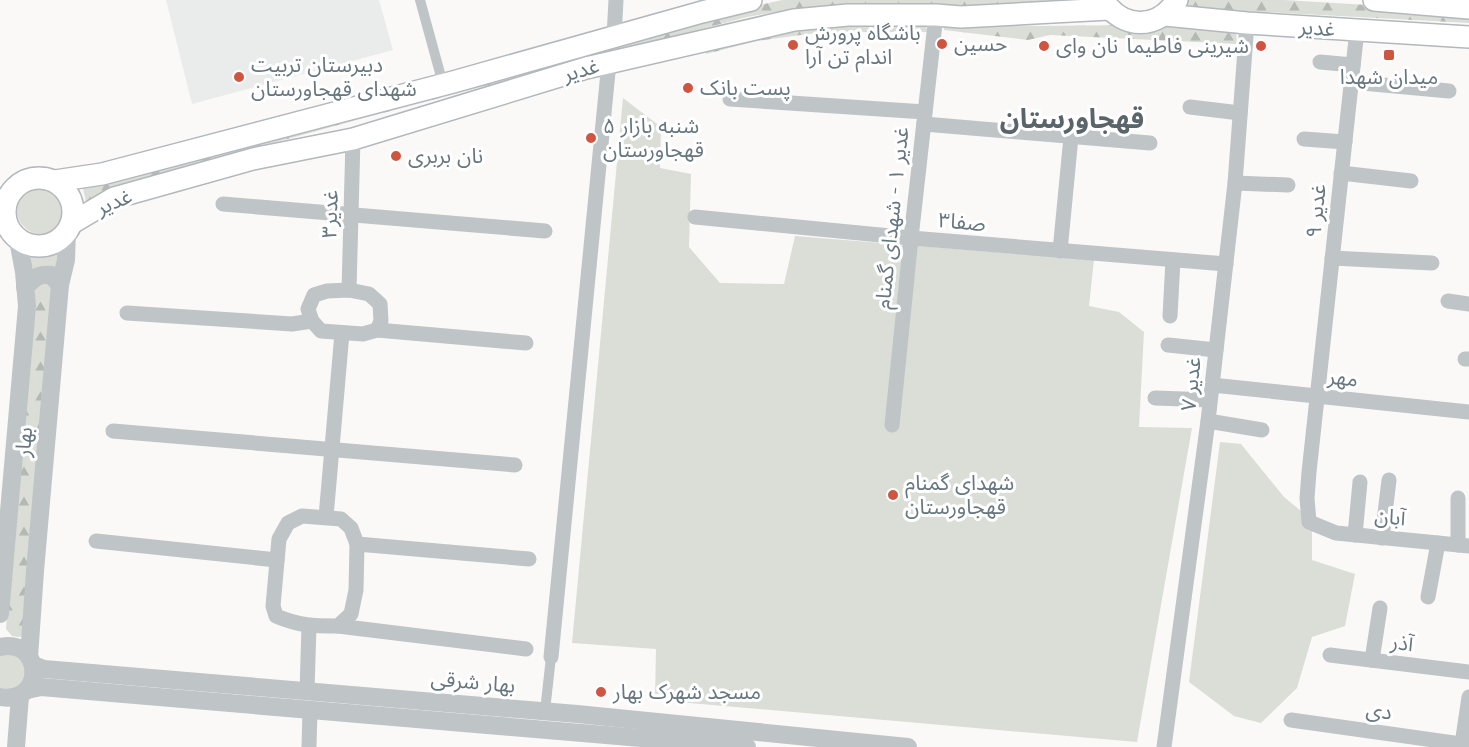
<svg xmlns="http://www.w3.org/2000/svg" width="1469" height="747" font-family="Quicksand,'Noto Sans Arabic',sans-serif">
<defs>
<pattern id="forest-firs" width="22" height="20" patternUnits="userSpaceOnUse" patternTransform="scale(1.5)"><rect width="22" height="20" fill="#daded7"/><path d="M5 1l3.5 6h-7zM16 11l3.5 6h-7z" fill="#b5b9b4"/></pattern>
</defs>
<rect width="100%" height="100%" fill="#faf9f8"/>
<path fill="#eaebeb" d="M166 0H379L393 50 192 104Z"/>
<g fill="#daded7">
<path d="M623 98 661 127 660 168 691 174 689 247 720 283 784 284 795 236 1094 260 1089 306 1119 312 1144 332 1139 427 1192 428 1137 742 655 700 656 649 572 643Z"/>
<path d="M45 185 57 190C64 201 70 212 61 224 38 253 0 215 24 192 24 191 30 186 31 186 35 185 41 186 45 185Z"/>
<path d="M58 245V280H27L22 247 48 250Z"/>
<path d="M1220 442 1241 444 1284 497 1312 520V560L1355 574 1345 626 1312 637 1297 688 1261 723 1234 716 1189 682Z"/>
<path d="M0 649 21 652 30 681 0 695Z"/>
</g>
<g fill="url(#forest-firs)">
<path d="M782 0H1099L1041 8 871 3 800 8 747 17 364 118 230 155 87 207 82 184 703 18Z"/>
<path d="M1185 0H1284L1469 11V23L1190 8 1183 5Z"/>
<path d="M926 24 927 32H823L757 41 706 54 707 45 809 25Z"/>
<path d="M943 24 1041 26 1128 25 1236 28 1237 44 1050 35 1028 40 944 30Z"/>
<path d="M53 281 26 636 18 637 12 636 6 629 29 326 36 282Z"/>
</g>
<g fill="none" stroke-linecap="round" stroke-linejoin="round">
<g stroke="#b2b8bc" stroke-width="24">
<g id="secondary">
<path d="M1103 0C1123 30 1158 30 1177 0"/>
<path d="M1374 0 1469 8"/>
<path d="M1165 15 1247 23 1469 37"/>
<circle cx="39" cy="212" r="34"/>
<path d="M55 181 102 174 453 82 702 12 751 0"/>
<path d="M72 223 114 198 253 159 353 139 586 68 794 20 848 15H936L961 17 1109 9"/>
</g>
</g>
<g stroke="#bfc4c7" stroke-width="10">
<path d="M420 0 443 84"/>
<path d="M545 711 551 657"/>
</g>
<g stroke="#bfc4c7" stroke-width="15">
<path d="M1357 30 1309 472 1307 498 1309 522 1336 533 1469 546"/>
<path d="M614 37 616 0"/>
<path d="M1320 62 1353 65"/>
<path d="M1351 82 1449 91"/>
<path d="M730 99 925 112"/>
<path d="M1190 107 1240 113"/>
<path d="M924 124 1150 143"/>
<path d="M1304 139 1345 142"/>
<path d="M1341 173 1411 181"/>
<path d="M1235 183 1288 185"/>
<path d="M223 204 545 231"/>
<path d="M695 217 911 238 1226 264"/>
<path d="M1060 251 1071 137"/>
<path d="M1332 258 1432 263"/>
<path d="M349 290 369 294 380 304 381 321 377 330 363 334 321 331 312 321 308 309 314 295 327 291Z"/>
<path d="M349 290 353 139"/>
<path d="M1448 301 1469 304"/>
<path d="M127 313 292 324 312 321"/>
<path d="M1170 316 1173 260"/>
<path d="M377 330 526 343"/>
<path d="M1168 345 1216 350"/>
<path d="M1465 359H1469"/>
<path d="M1212 385 1469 412"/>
<path d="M1155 398 1210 400"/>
<path d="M1208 421 1262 430"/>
<path d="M892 425 911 238 936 15"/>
<path d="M113 431 515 465"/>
<path d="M302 516 341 519 351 528 357 544 356 590 351 614 338 626C313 626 300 626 276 616L273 606 279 539 288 523Z"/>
<path d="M326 517 342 333"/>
<path d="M1355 535 1360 482"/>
<path d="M1382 538 1389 480"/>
<path d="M96 541 277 560"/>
<path d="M357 544 529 559"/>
<path d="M1458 545V498"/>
<path d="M1428 597 1438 543"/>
<path d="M338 626 526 649"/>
<path d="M1330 655 1469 672"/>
<path d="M551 657 609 62"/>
<path d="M1372 660 1380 608"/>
<path d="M307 691 309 626"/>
<path d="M1291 720 1469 745"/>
<path d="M1462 744 1469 697"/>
<path d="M309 747 310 710"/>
<path d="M1164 747 1208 421 1235 183 1247 23"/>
</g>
<g stroke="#bfc4c7" stroke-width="18">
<path d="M25 287C35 278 37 274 51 275L60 285"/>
<path d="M0 614 27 306 24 272 18 240"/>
<path d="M0 647C43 637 46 705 0 697"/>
<path d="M29 657 35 571 60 285 66 260 67 231"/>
<path d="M33 665 44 669 577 714 908 747"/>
<path d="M27 690 41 687 747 747"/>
<path d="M16 747 20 696"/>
</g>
<use href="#secondary" stroke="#fff" stroke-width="21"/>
</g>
<g fill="#d05541" stroke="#fff" stroke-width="2">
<circle cx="942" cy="44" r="6"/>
<circle cx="793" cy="45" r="6"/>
<circle cx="1044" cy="46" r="6"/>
<circle cx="1261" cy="46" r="6"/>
<rect x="1383" y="49" width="12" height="12" rx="3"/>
<circle cx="239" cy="77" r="6"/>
<circle cx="688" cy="88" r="6"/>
<circle cx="591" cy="138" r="6"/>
<circle cx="396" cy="156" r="6"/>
<circle cx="893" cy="495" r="6"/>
<circle cx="601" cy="692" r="6"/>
</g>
<g text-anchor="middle" stroke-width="6" stroke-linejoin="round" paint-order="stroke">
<g font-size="21" fill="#67777f" stroke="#fff">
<text transform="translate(1317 28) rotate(4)" y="7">غدیر</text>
<text transform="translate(581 70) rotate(-16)" y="7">غدیر</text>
<text transform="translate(114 202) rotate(-23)" y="7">غدیر</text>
<text transform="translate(1316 211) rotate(-84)" y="7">غدیر ۹</text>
<text transform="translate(330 214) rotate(-88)" y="7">غدیر۳</text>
<text transform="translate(892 218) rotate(-84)" y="7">غدیر ۱ - شهدای گمنام</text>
<text transform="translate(962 222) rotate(5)" y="7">صفا۳</text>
<text transform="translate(1343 378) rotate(6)" y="7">مهر</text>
<text transform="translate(1191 384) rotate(-84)" y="7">غدیر ۷</text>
<text transform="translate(24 442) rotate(-85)" y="7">بهار</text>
<text transform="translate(1390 517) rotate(5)" y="7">آبان</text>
<text transform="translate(1402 643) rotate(7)" y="7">آذر</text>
<text transform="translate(473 682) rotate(5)" y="7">بهار شرقی</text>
<text transform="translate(1379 711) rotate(8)" y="7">دی</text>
</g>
<g font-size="21" fill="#67777f" stroke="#fff" text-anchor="start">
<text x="805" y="40">باشگاه پرورش<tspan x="805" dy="24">اندام تن آرا</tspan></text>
<text x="954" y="51">حسین</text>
<text x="1056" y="53">نان وای</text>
<text x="1249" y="53" text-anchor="end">شیرینی فاطیما</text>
<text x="251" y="72">دبیرستان تربیت<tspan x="251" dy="24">شهدای قهجاورستان</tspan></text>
<text x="1389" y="84" text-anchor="middle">میدان شهدا</text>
<text x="700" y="95">پست بانک</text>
<text x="603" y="133">۵ شنبه بازار<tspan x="603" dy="24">قهجاورستان</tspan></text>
<text x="408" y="163">نان بربری</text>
<text x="905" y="490">شهدای گمنام<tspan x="905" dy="24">قهجاورستان</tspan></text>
<text x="613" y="699">مسجد شهرک بهار</text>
</g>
<g font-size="27" font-weight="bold" fill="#59656b" stroke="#fff">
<text x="1072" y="128">قهجاورستان</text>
</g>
</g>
</svg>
